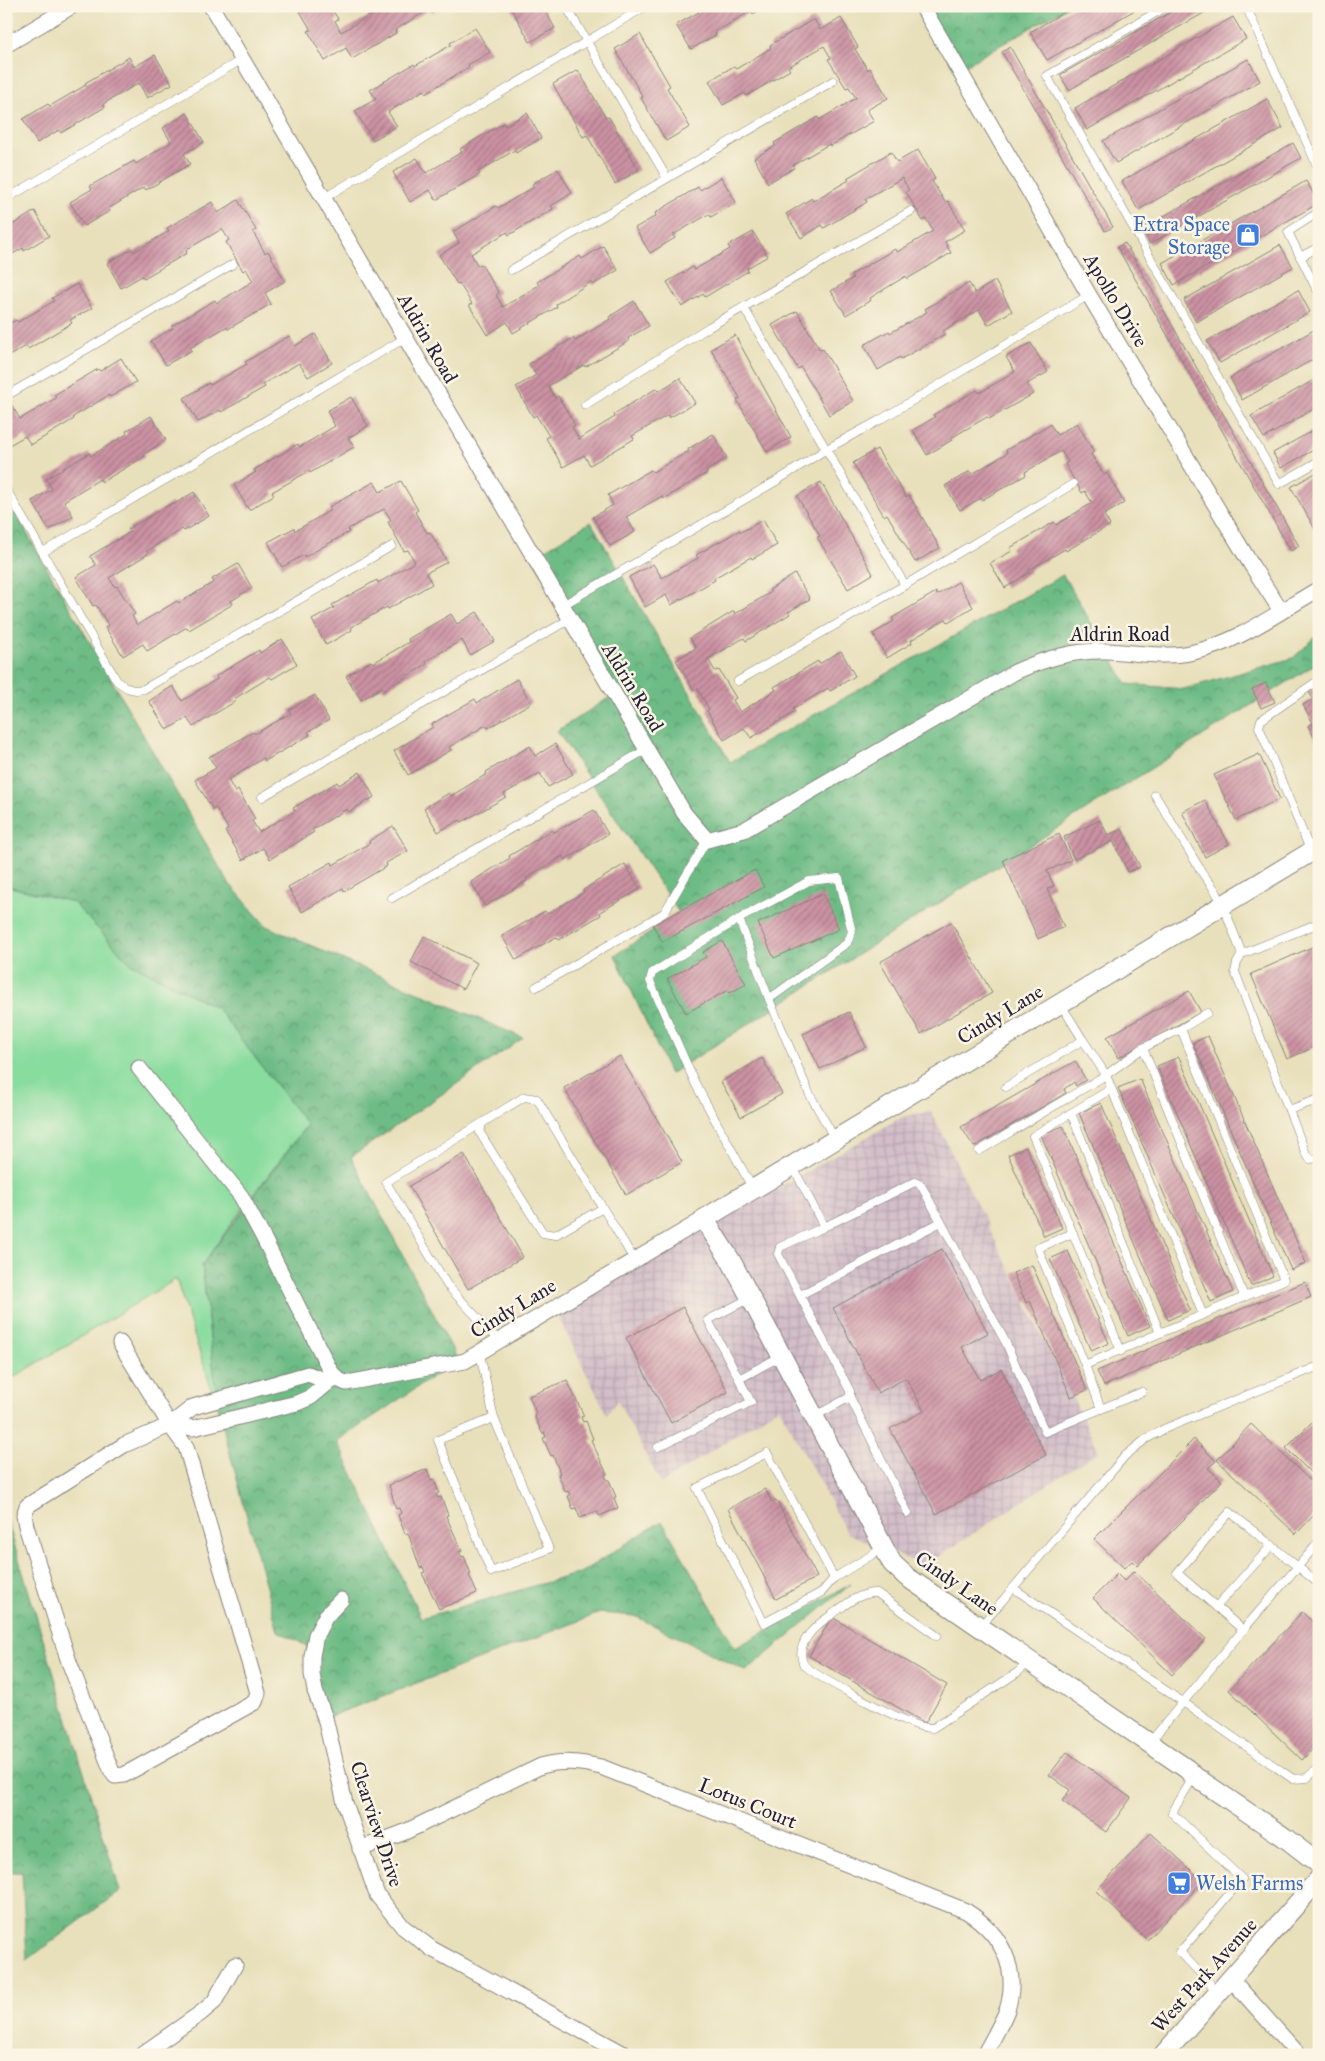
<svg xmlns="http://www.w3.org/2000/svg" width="1325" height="2061" font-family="'IM FELL Great Primer',serif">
<defs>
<pattern id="industrial-grid" width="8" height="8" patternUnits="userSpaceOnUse" patternTransform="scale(1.25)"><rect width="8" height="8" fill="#d2bdc8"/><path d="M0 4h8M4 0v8" fill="none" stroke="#b4a2ad"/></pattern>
<pattern id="forest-crowns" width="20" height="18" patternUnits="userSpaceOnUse" patternTransform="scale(1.25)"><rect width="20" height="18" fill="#6ebc85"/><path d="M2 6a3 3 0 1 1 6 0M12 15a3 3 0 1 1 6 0" fill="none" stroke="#5a986e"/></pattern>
<pattern id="building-hatch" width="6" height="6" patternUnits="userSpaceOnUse" patternTransform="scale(1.25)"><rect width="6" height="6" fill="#cc92a3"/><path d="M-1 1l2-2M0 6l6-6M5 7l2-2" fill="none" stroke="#a57786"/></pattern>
</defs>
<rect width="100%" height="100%" fill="#fcf5e5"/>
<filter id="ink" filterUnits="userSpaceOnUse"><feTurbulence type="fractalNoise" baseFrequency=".02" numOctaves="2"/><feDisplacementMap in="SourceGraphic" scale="10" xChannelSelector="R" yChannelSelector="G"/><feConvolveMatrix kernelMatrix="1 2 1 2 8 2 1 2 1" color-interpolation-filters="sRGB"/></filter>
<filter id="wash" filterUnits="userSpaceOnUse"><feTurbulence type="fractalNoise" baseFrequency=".0096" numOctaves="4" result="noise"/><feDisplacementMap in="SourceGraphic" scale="20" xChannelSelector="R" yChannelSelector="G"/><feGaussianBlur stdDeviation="1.12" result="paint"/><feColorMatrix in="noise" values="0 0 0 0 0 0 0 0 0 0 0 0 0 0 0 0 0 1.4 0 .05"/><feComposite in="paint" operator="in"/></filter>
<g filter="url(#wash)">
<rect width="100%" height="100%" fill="#e8e0bb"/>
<path fill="url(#industrial-grid)" d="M931 1111 1099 1451 924 1566 847 1533 779 1407 661 1484 617 1400 607 1415 557 1314 902 1117Z"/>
<path fill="#88dc9e" stroke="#557f6c" d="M6 881 11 887 73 902 130 963 217 1008 307 1125 236 1217 202 1265 218 1409 176 1279 6 1382Z"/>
<g fill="url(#forest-crowns)" stroke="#486f60">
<path d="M920 6H1069L955 71Z"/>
<path d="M6 497 228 882 266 926 523 1038 351 1157 458 1360 337 1441 421 1618 580 1573 662 1521 735 1648 851 1584 746 1671 635 1616 600 1613 318 1721 307 1646 278 1631 218 1409 202 1265 307 1125 217 1008 130 963 73 902 11 887 6 881Z"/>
<path d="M591 522 730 762 1063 575 1127 684 1184 689 1293 658 1319 634V662L670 1074 615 955 680 914 557 731 615 694 532 557Z"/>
<path d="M6 1517 120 1891 27 1960 22 1872H6Z"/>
</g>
<g id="blocks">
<g fill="url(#building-hatch)">
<path d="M293 6H330L338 19 335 21 341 32 378 11 376 8 379 6H441L432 12 430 9 395 30 396 33 352 59 346 48 325 61 308 31 311 30 298 8 296 10Z"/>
<path d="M510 6H542L555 28 530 42Z"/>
<path d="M703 6H766L753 14 751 11 715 32 716 35 691 49 676 25 699 12 697 10Z"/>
<path d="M1075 6H1142L1047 60 1030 32Z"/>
<path d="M1181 6H1216L1069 90 1060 75Z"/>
<path d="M1233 17 1246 39 1087 130 1075 108Z"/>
<path d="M841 18 858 47 855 49 868 70 870 68 888 98 867 110 874 121 830 146 829 144 793 165 794 168 768 183 754 158 775 146 774 143 818 117 819 120 856 98 849 87 846 88 828 59 831 58 824 46 788 67 790 70 746 96 745 93 723 105 709 81 734 66 736 69 771 48 770 45 814 19 820 30Z"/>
<path d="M475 28 490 52 468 65 469 67 426 93 424 90 388 112 397 126 373 140 355 111 376 99 370 90 414 64 415 66 451 45 450 43Z"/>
<path d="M640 34 670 86 667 88 690 127 666 141 641 98 643 97 615 49Z"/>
<path d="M1010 47 1113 227 1105 231 1002 52Z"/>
<path d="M155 55 172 84 147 98 139 83 103 104 105 107 61 133 59 130 37 143 23 119 48 104 50 106 86 85 85 83 129 57 134 67Z"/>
<path d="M1248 59 1260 81 1116 163 1103 141Z"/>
<path d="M578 70 606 118 609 117 639 170 615 184 587 135 583 137 553 84Z"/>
<path d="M1267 99 1283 128 1138 210 1122 181Z"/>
<path d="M187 113 204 142 184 154 190 164 146 190 144 187 108 209 110 211 84 226 70 202 92 189 90 186 134 161 136 164 171 142 163 128Z"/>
<path d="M527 113 541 138 516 153 515 150 478 172 480 174 436 200 430 190 410 202 393 172 417 158 426 173 462 152 460 149 504 123 505 126Z"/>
<path d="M1293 143 1301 158 1150 244 1141 229Z"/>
<path d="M918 150 935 179 932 181 945 202 948 201 965 230 945 242 951 253 907 279 906 276 870 298 871 300 846 315 831 291 853 278 851 275 895 249 897 252 933 231 926 219 923 221 906 192 909 190 902 178 865 199 867 202 824 228 822 225 801 238 786 214 812 198 813 201 849 180 847 178 891 152 897 162Z"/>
<path d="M558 169 572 193 551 206 553 209 509 235 507 232 471 254 478 266 481 264 499 293 496 295 503 307 539 285 537 282 580 256 582 259 603 246 618 270 593 285 591 282 556 304 557 307 513 333 507 322 487 335 469 305 472 304 459 283 457 284 439 255 459 243 453 232 496 206 498 208 534 187 532 184Z"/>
<path d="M721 177 736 202 711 217 709 214 673 235 675 238 650 253 635 228 656 216 655 213 698 187 700 190Z"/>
<path d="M1306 181 1319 203 1174 285 1162 263Z"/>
<path d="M238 200 256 230 253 232 265 253 268 251 285 281 265 293 271 304 228 329 226 327 190 348 192 350 166 365 151 341 173 328 171 326 215 300 217 303 253 281 246 269 243 271 226 242 229 240 222 229 186 250 187 253 144 278 142 276 121 288 107 263 132 249 134 252 169 231 167 228 212 202 218 213Z"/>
<path d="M35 211 49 236 24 251 23 248 6 258V225L12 222 14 224Z"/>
<path d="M753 232 768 256 747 268 748 271 705 297 703 294 682 307 667 282 693 267 694 270 730 249 728 246Z"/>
<path d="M1125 243 1299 546 1291 551 1117 247Z"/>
<path d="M1280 245 1293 267 1196 322 1184 300Z"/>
<path d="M995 281 1012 311 988 325 979 310 943 331 945 334 901 359 900 357 878 370 864 345 889 331 890 333 927 312 925 309 969 283 975 293Z"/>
<path d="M77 284 92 308 70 320 72 323 28 349 26 346 6 358V326L16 320 18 322 54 301 52 298Z"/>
<path d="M1298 290 1310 312 1220 363 1207 341Z"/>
<path d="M634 301 649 326 628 338 629 341 585 367 584 365 548 386 555 398 558 396 575 425 572 427 579 439 615 417 614 414 657 388 659 391 680 378 695 403 669 418 668 415 632 436 634 439 590 465 584 455 563 467 546 438 549 436 536 415 533 417 516 387 536 375 529 364 573 338 575 341 610 319 609 317Z"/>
<path d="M797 311 820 350 823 349 853 401 829 415 801 367 798 369 772 325Z"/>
<path d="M1319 327V356L1242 400 1230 378Z"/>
<path d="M315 334 332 363 308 377 299 363 263 384 265 387 221 412 220 410 198 422 184 398 209 383 210 385 247 364 245 362 289 336 295 346Z"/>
<path d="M735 335 791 437 767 452 737 400 740 398 711 349Z"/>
<path d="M1031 343 1048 372 1027 384 1033 394 989 419 987 417 951 438 952 440 927 455 913 430 935 417 933 415 977 390 979 393 1015 372 1006 357Z"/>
<path d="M121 358 136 382 110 397 109 395 73 417 74 419 31 445 25 436 6 447V407L11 404 20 419 56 398 54 395 98 369 100 371Z"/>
<path d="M1319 377V406L1264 438 1251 416Z"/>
<path d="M351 397 368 426 348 438 354 447 310 473 309 471 272 492 274 495 249 510 234 485 256 472 254 470 298 444 300 447 335 426 327 411Z"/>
<path d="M151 416 166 440 144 454 145 456 102 482 100 479 64 501 73 516 49 530 32 501 52 489 46 479 89 453 91 456 127 434 126 431Z"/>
<path d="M1077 423 1094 452 1091 454 1104 475 1107 473 1124 503 1104 515 1110 525 1066 551 1065 549 1029 570 1030 572 1005 588 990 563 1012 551 1010 548 1054 522 1056 525 1092 503 1085 491 1082 493 1065 464 1068 462 1061 451 1025 472 1026 475 982 500 981 498 960 510 945 486 970 471 972 474 1007 453 1006 450 1050 424 1057 435Z"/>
<path d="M1319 427V447L1281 468 1273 453Z"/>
<path d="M713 434 727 458 706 471 707 473 663 499 662 496 626 517 635 532 610 546 593 517 613 505 608 495 651 470 653 472 689 451 688 449Z"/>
<path d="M877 449 906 497 909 495 940 548 915 562 887 514 884 516 853 463Z"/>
<path d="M1319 471V536L1291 487Z"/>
<path d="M401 481 418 510 415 512 427 533 430 532 447 562 426 573 432 584 388 609 387 607 351 627 352 630 326 645 312 620 334 608 332 605 377 580 378 583 415 562 408 550 404 551 388 522 391 520 384 509 348 529 349 532 305 557 304 555 282 567 268 542 294 528 295 531 331 510 329 507 374 482 380 492Z"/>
<path d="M821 482 873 574 848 589 817 537 820 536 797 496Z"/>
<path d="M194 492 209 516 184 531 182 529 147 551 148 554 109 578 115 587 117 586 135 614 132 616 137 625 177 601 179 603 214 582 212 579 238 564 252 588 231 601 233 604 189 630 187 627 147 651 143 644 123 656 105 627 108 625 96 605 93 606 76 577 96 565 90 556 130 532 128 529 172 503 173 505Z"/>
<path d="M763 520 777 545 752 559 751 557 714 578 715 580 671 605 666 595 645 607 629 577 653 564 662 578 698 558 696 555 740 530 741 532Z"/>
<path d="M795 574 810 599 788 612 790 614 746 641 744 638 708 659 715 671 719 670 736 698 733 700 740 712 776 690 774 687 818 661 819 664 841 651 855 676 830 691 828 688 793 709 795 712 751 738 744 728 724 740 707 711 709 709 697 688 694 690 676 660 696 648 690 638 734 611 735 614 771 592 769 590Z"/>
<path d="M958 582 973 607 948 622 946 619 911 640 912 643 887 658 873 634 894 621 892 618 936 592 937 595Z"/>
<path d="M477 612 495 641 470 655 462 640 426 661 427 664 384 690 382 687 361 700 346 676 371 661 373 663 409 642 408 639 451 614 457 624Z"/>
<path d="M282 639 297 664 272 679 270 677 234 699 236 701 193 727 187 718 167 730 149 701 173 686 182 701 217 679 216 676 259 650 260 653Z"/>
<path d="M517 679 531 703 488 728 486 725 449 747 451 750 408 775 394 751 433 727 432 724 475 699 477 703Z"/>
<path d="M1266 683 1275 702 1261 708 1252 689Z"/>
<path d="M1319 686V746L1308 726 1313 723 1303 705 1313 699 1309 692Z"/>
<path d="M315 695 329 720 308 732 310 735 265 761 264 758 228 780 235 792 238 790 255 819 252 821 259 832 295 811 293 808 337 782 339 785 360 772 374 797 349 812 347 809 312 830 314 832 270 859 263 848 243 860 225 831 228 829 216 808 213 810 195 780 216 768 209 757 253 732 255 734 291 713 289 710Z"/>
<path d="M555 744 573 774 548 787 540 773 504 794 506 797 462 822 460 820 438 832 424 808 449 793 451 796 487 774 486 772 530 746 535 756Z"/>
<path d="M1259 754 1280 799 1236 820 1214 775Z"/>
<path d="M1205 800 1229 844 1205 857 1182 812Z"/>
<path d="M594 810 608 834 565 860 563 856 526 878 527 881 485 906 471 882 510 858 509 856 552 830 553 833Z"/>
<path d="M1100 820 1108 835 1122 829 1140 867 1128 872 1113 841 1074 859 1064 837Z"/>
<path d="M393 826 408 851 386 863 387 866 344 891 343 888 302 912 288 887 332 862 333 865 370 843 369 841Z"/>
<path d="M1059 834 1071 860 1047 871 1054 886 1047 889 1064 927 1038 939 1003 860Z"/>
<path d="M625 864 640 889 600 912 601 915 559 940 556 937 516 960 502 936 545 911 547 914 584 892 583 890Z"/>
<path d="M755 870 764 887 662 942 653 925Z"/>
<path d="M823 894 839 929 774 958 758 923Z"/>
<path d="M951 922 992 993 921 1034 880 962Z"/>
<path d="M424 936 477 963 463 989 411 962Z"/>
<path d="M722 941 746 984 730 993 728 990 686 1013 667 979 706 957 703 952Z"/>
<path d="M1319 944V1045L1287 1059 1251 974Z"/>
<path d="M1189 991 1201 1012 1118 1058 1107 1037Z"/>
<path d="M849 1012 866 1047 820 1069 803 1034Z"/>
<path d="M1208 1036 1306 1263 1291 1270 1193 1043Z"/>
<path d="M620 1056 682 1162 626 1195 564 1088Z"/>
<path d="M1179 1057 1273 1276 1251 1286 1157 1066Z"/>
<path d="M762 1058 782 1094 741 1117 721 1082Z"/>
<path d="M1075 1061 1086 1080 1076 1086 1074 1082 1064 1089 1066 1093 974 1147 961 1127Z"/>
<path d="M1140 1079 1233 1292 1211 1302 1118 1088Z"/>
<path d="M1101 1103 1190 1310 1168 1320 1079 1113Z"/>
<path d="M1063 1126 1150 1326 1128 1336 1041 1135Z"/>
<path d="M1026 1147 1062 1228 1044 1236 1008 1155Z"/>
<path d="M464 1154 523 1257 468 1289 409 1186Z"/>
<path d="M942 1249 988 1333 962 1347 980 1380 1001 1369 1046 1455 936 1514 890 1429 924 1411 906 1378 878 1393 833 1308Z"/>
<path d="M1068 1251 1109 1343 1091 1351 1050 1259Z"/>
<path d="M1032 1265 1087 1390 1071 1397 1030 1301 1026 1303 1013 1273Z"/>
<path d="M1305 1282 1311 1297 1104 1386 1097 1371Z"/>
<path d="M683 1307 728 1392 671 1423 626 1338Z"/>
<path d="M567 1380 584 1416 581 1417 583 1422 586 1421 593 1439 591 1440 607 1474 605 1475 607 1480H609L616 1497 614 1498 618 1508 599 1516 597 1511 580 1518 576 1508 573 1509 568 1496 570 1495 568 1491 565 1492 558 1474 560 1473 553 1455 551 1456 543 1438 546 1437 544 1432 542 1433 534 1415 536 1413 529 1396Z"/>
<path d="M1319 1415V1481L1286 1448Z"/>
<path d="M1251 1424 1319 1489V1510L1296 1534 1217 1460Z"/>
<path d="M1194 1439 1216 1461 1208 1468 1222 1481 1137 1566 1132 1561 1124 1568 1094 1539Z"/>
<path d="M427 1469 431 1480 434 1479 439 1493 436 1494 438 1498 441 1497 448 1515 446 1516 462 1551 459 1552 462 1557 464 1556 471 1574 469 1575 477 1593 439 1609 422 1573 425 1572 423 1567 420 1568 408 1533 405 1534 398 1515 401 1513 399 1508 396 1509 389 1485Z"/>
<path d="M765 1489 772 1502 776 1500 817 1577 776 1599 728 1509Z"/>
<path d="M1134 1571 1206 1639 1172 1675 1093 1598 1117 1574 1124 1581Z"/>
<path d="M1302 1612 1319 1628V1743L1302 1760 1229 1690Z"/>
<path d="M832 1617 947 1685 925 1723 809 1656Z"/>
<path d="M1067 1752 1131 1798 1106 1832 1062 1801 1070 1790 1049 1775Z"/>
<path d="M1151 1833 1203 1881 1147 1940 1096 1891Z"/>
</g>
</g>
</g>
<g filter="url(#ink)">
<use href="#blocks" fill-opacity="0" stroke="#85817b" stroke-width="1"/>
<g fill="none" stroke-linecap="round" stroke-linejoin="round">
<g stroke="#85817b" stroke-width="9">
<g id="service">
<path d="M566 6 667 178"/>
<path d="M1167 6 1047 76 1279 484 1319 461"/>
<path d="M1246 6 1319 170"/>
<path d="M6 28 13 41"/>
<path d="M324 198 646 6"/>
<path d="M6 199 241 60"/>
<path d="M1319 212 1288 232 1316 288 1319 291"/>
<path d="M1300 257 1319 247"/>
<path d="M511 270 833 81"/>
<path d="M744 308 905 585"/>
<path d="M6 396 233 264"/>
<path d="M585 405 709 327 911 211"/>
<path d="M6 489 117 681C126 688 132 692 144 689L392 546"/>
<path d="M43 552 405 338"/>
<path d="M563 605 778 480 825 450 880 420 1089 295"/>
<path d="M738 681 905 585 1073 484"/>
<path d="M1155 795 1203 874 1215 890 1223 905 1242 954 1237 963 1235 972 1306 1154 1310 1159 1319 1158"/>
<path d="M262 797 570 619"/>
<path d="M1311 852 1259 727 1261 720 1319 680"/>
<path d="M392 898 647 749"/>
<path d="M739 919 769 999"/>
<path d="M1242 954 1319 923"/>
<path d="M536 987 664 913 707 840"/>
<path d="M1083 1040 1106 1075 1143 1048 1181 1029 1207 1013"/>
<path d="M1143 1048 1244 1296"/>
<path d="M1006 1087 1083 1040 1060 1003"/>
<path d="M1111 1089 1033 1136 1121 1351"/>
<path d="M1289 1110 1319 1099"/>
<path d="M1071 1113 1160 1333"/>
<path d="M482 1123 386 1182 447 1285 500 1342"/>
<path d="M979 1151 1106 1075 1203 1315"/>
<path d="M792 1165 824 1227 780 1247 778 1254 850 1391V1397L815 1416"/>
<path d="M753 1189 695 1083 650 981 652 973 739 919 809 881 839 878 852 932 847 943 769 999 809 1093 835 1139"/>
<path d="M603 1208 555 1235 543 1233 480 1133 482 1123 524 1097 537 1099 635 1261"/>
<path d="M941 1222 1006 1343 1045 1432 1142 1392"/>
<path d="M1073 1233 1038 1248 1085 1365 1284 1280 1181 1029"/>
<path d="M800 1295 941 1222 921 1185 915 1182 824 1227"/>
<path d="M750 1298 708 1320 739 1379 781 1356"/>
<path d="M480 1354 494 1418 549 1549 491 1572 438 1440 494 1418"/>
<path d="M1085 1365 1101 1409"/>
<path d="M850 1397 908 1513"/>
<path d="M658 1447 751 1402 739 1379"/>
<path d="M834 1578 767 1453 697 1488 764 1623 822 1592 834 1578 883 1548"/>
<path d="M1013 1588 1183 1702 1293 1779 1307 1778 1319 1767"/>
<path d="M1216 1607 1272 1545"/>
<path d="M980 1627 1125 1456 1146 1439 1164 1429 1319 1366"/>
<path d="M1243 1630 1319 1542"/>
<path d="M937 1636 877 1593C859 1592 844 1606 830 1616 816 1625 795 1643 803 1663 808 1674 891 1714 907 1721 915 1725 923 1728 933 1728L1018 1672 1030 1661"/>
<path d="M1150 1742 1243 1630 1177 1573 1230 1512 1319 1584"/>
<path d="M1194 1776 1172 1813 1242 1879 1180 1952 1219 1993"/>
</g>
</g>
<g stroke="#85817b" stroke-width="17">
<g id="minor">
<path d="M211 6 684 813 707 840 744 830 1015 672C1045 658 1074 650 1107 651 1136 652 1164 659 1194 652 1237 643 1280 611 1319 589"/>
<path d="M922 6 1089 295 1252 566 1281 611"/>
<path d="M6 45 72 6"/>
<path d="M139 1068 241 1196 262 1235 331 1372 337 1379 346 1383 465 1361 704 1219"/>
<path d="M120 1343 170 1425 186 1447 258 1693 255 1702 124 1775 115 1776 112 1772 69 1662 26 1526 24 1515 27 1506 124 1445 170 1425"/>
<path d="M329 1382 308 1374 193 1407 170 1425 193 1428 297 1403 311 1397 329 1382 337 1379"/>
<path d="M341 1600 326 1616 316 1635 312 1656V1674L315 1691 325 1718 345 1803 377 1895 403 1927 432 1949 626 2055"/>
<path d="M360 1849 405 1832 541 1766C563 1760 580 1762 601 1767L966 1911C1001 1933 1020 1968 1007 2010 1001 2025 992 2040 984 2055"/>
<path d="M1231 1979 1299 2055"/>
<path d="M141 2055 201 2013 214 2002 235 1965"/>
</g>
</g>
<g stroke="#85817b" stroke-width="21">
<g id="tertiary">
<path d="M1319 847 704 1219 731 1261 892 1563 907 1577 1187 1769 1194 1776 1284 1837 1319 1864"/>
<path d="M1163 2055 1319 1879"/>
</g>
</g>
<use href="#service" stroke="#fff" stroke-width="8"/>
<use href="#minor" stroke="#fff" stroke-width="15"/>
<use href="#tertiary" stroke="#fff" stroke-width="19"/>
</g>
</g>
<defs>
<g id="shop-square" transform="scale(1.25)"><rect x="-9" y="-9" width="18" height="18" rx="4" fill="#3f7fe0" stroke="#fcf5e5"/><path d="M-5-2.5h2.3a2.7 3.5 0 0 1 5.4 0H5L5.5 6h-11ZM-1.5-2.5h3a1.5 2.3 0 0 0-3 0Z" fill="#fff"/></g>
<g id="supermarket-square" transform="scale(1.25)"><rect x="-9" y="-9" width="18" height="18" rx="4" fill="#3f7fe0" stroke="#fcf5e5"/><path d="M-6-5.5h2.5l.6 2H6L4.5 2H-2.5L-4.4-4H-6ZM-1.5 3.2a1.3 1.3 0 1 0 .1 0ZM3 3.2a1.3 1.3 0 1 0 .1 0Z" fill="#fff"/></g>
</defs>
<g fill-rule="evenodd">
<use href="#shop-square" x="1248" y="235"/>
<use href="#supermarket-square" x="1179" y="1883"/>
</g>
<g text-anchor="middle" stroke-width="5" stroke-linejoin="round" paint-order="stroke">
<g font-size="20" fill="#366cbe" stroke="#fcf5e5" text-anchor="end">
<text x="1230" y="231">Extra Space<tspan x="1230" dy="23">Storage</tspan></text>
<text x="1196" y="1890" text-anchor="start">Welsh Farms</text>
</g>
<g font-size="20" fill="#22223b" stroke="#fcf5e5">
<text transform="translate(1116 300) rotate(59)" y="7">Apollo Drive</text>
<text transform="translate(428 338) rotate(60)" y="7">Aldrin Road</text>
<text x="1120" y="641">Aldrin Road</text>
<text transform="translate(633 687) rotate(59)" y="7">Aldrin Road</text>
<text transform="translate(1000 1014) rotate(-31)" y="7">Cindy Lane</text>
<text transform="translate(513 1308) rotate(-31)" y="7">Cindy Lane</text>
<text transform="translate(957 1583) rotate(35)" y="7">Cindy Lane</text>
<text transform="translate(748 1803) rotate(22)" y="7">Lotus Court</text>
<text transform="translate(377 1824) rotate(72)" y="7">Clearview Drive</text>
<text transform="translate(1204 1975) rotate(-48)" y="7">West Park Avenue</text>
</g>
</g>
<rect width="1325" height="2061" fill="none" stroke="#fcf5e5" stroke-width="25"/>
</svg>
